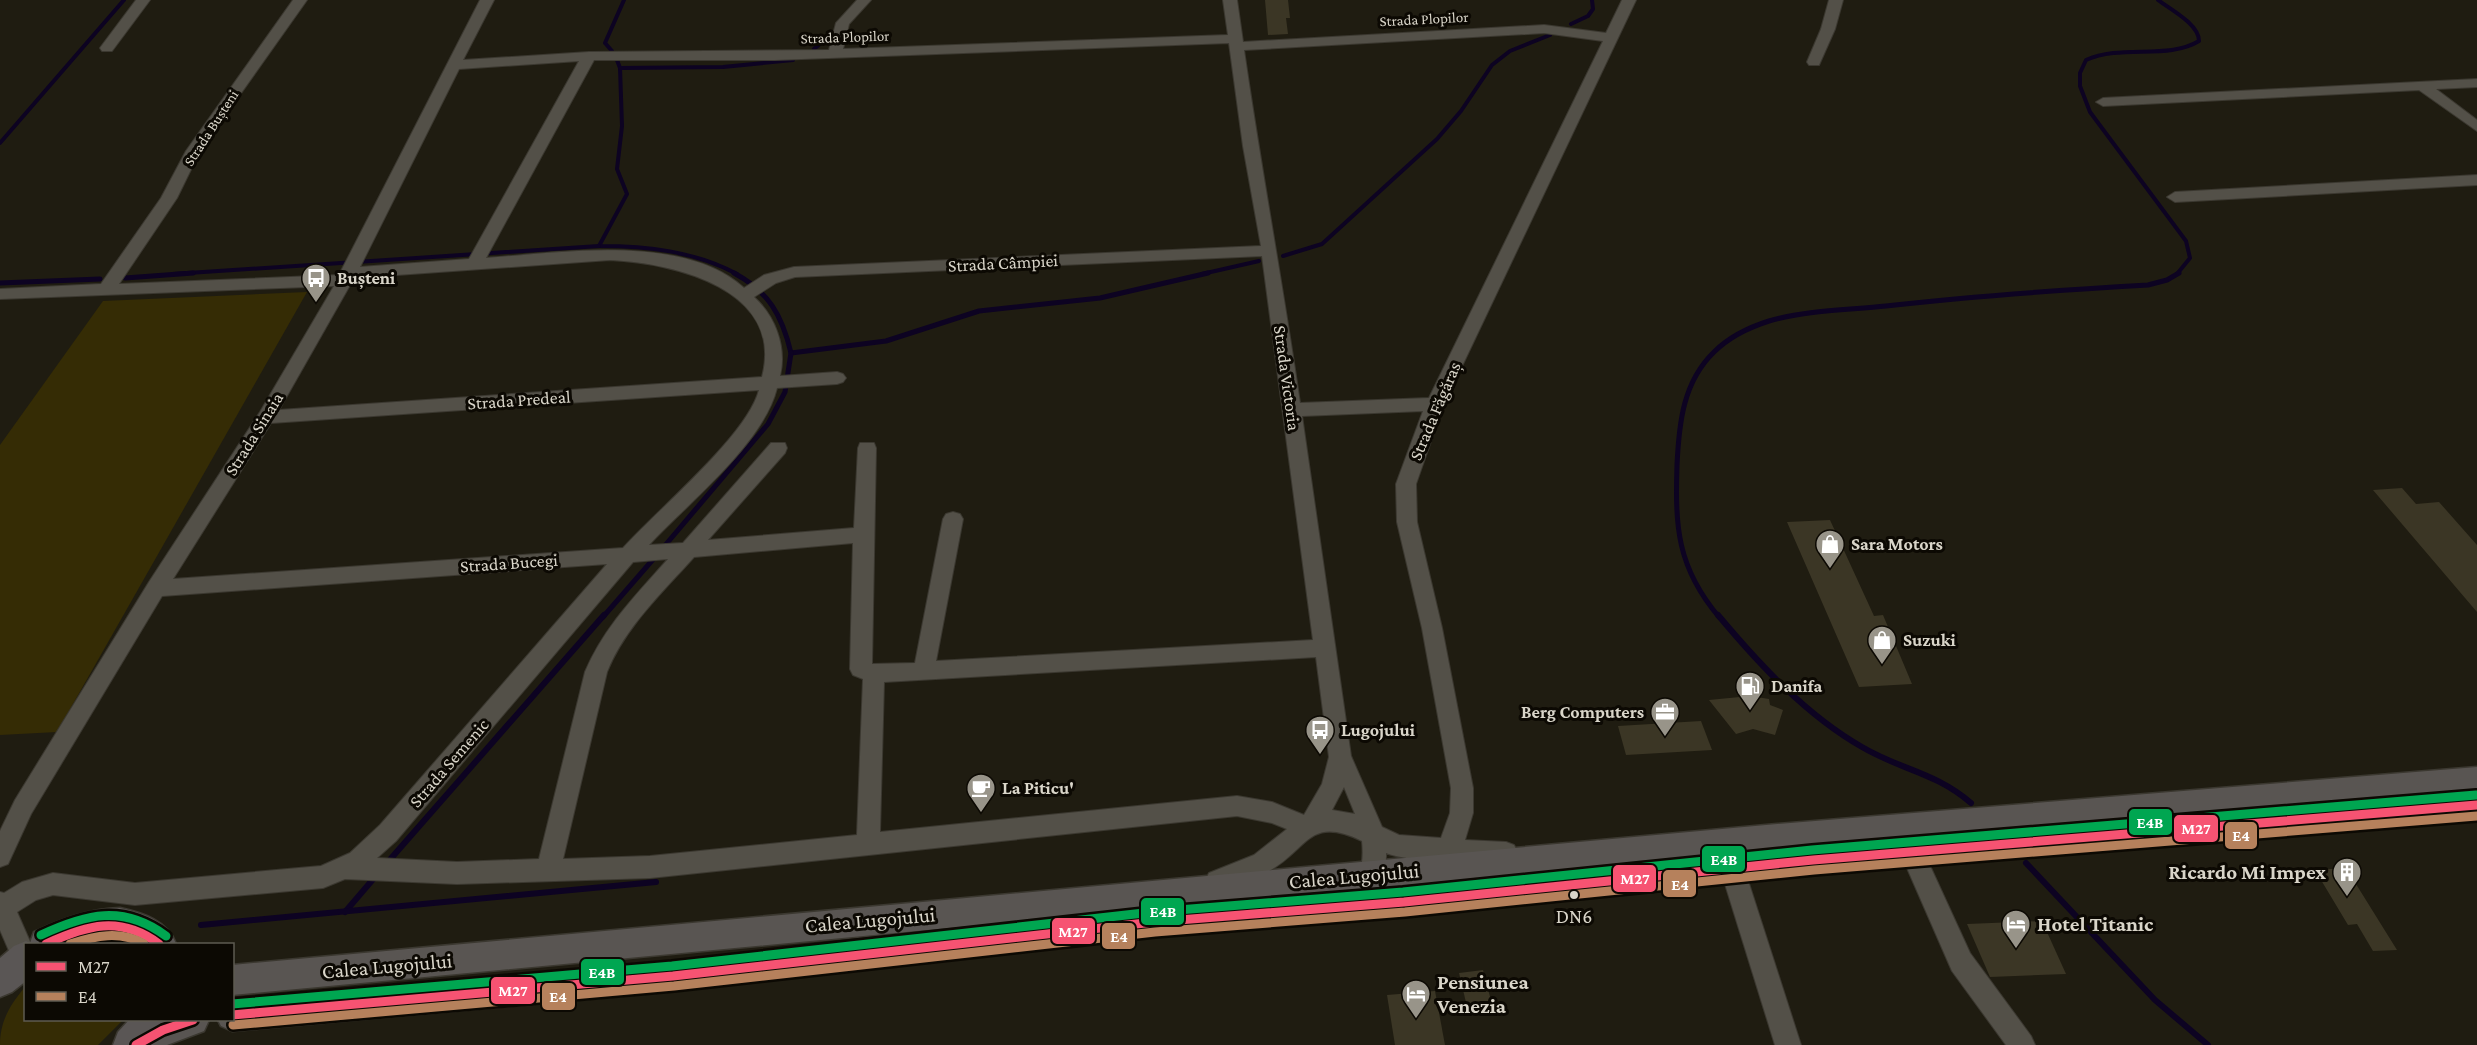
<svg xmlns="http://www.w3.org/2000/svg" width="2477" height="1045" font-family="'Crimson Pro',serif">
<rect width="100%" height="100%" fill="#1f1c11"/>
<g fill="#352c05">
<path d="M307 292 57 732 0 735V445L103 301Z"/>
<path d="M25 987 26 1020H123L98 1045H0C0 1021 10 1005 25 987Z"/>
</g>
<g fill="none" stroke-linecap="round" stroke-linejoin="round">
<g stroke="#0d0322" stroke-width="4">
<path d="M2158 0C2170 9 2199 24 2199 41 2168 60 2122 44 2086 60L2080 73V86L2090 112 2186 241 2190 258 2177 274"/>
<path d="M1571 24 1588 16 1593 9 1592 0"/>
<path d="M814 49 834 32"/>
<path d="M612 51 605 43 624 0"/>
<path d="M617 60 620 68 622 126 617 169 627 194 599 246C647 246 694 251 737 274"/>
<path d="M620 68 723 67 793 60"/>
<path d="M0 143 124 0"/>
<path d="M1283 256 1322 244 1437 139 1461 111 1492 65 1510 51 1550 35"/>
<path d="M173 274 599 246"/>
<path d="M1202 274 1259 261"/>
</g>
<g stroke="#0d0322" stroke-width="5">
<path d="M734 273C769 292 782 315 791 353L886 341 979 311 1100 298 1208 273"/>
<path d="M125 278 193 273"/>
<path d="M0 283 100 279"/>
<path d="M662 549 768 424 785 392 791 353"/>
<path d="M603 617 656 556"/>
<path d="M1719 617C1677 567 1675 527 1677 465 1679 423 1683 382 1714 352 1729 337 1750 327 1769 321 1806 310 1848 310 1886 306 1973 296 2060 290 2148 285L2167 280 2179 273"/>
</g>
<g stroke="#0d0322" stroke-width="6">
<path d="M1718 615C1759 664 1806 715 1862 747 1901 770 1935 772 1971 803"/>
<path d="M387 863 604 615"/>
<path d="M2026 863 2155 1000 2208 1045"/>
<path d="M345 912 375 877"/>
<path d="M201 925 656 882"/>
</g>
</g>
<g fill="#3b3625">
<path d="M1265 0H1288L1290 18H1286L1288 34 1268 35Z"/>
<path d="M2402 488 2416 504 2439 502 2477 545V612L2373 490Z"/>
<path d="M1830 520 1874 616 1883 615 1912 684 1859 687 1787 522Z"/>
<path d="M1750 696 1769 699 1770 705 1783 710 1775 735 1753 729 1736 734 1709 700Z"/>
<path d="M1701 721 1712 750 1626 755 1618 726Z"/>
<path d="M2346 868 2397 950 2373 951 2357 924 2348 925 2315 870Z"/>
<path d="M2042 921 2066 974 1990 977 1967 924Z"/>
<path d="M1483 970 1494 1012 1469 1015 1459 973Z"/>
<path d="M1435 991 1445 1045H1395L1387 995Z"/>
</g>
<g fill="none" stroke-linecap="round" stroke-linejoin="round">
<g stroke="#3b3830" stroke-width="2">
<g id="minor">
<path d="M136 0H150L112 51H102L100 48Z"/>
<path d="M293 0H307L200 151 177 198 119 284 339 275 480 0H494L463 60 589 52 829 50 836 23 857 0H871L849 24 843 49 1228 35 1223 0H1237L1243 42 1544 25 1606 33 1622 0H1636L1444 404 1416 484 1417 522 1442 628 1473 788V813L1465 840 1506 842 1514 845 1518 853 1514 861 1506 864C1476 862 1411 863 1386 853 1387 880 1372 897 1347 906 1337 909 1330 912 1319 908L1316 900 1319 892C1352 879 1366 881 1362 841 1308 815 1309 849 1269 871 1253 880 1234 886 1217 892L1209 889 1205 881 1209 873 1254 855 1287 829 1272 823 1237 816 650 878 457 884 345 879 323 888 135 905 53 895 36 900 17 912 31 944H26V970L16 967 0 930V892L4 893 22 882 53 873 135 883 321 866 350 853 380 825 607 564 162 596 31 814 8 864 0 867V831L15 800 149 582 260 412 334 286 0 299V289L101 284 161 198 186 151ZM1544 33 1603 41 1429 398 1300 403C1283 285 1261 168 1244 50ZM1229 43 1243 146 1261 246 794 267 764 275 744 288C684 233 560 253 486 258L594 60H775ZM579 61 469 259 360 267 459 69ZM1262 256 1313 640 936 661 963 519 960 514 953 512 946 514 943 519 915 663 872 664 876 448 874 443H860L858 448 854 528 708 540 785 453 787 448 785 443H771L683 543 649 545C688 503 763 444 777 388L837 384 843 382 846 378 843 374 837 372 780 376C787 347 775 316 754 297L776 283 795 277ZM610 260C674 263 785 289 762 377L279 410 354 278ZM759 390C747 436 658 509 623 548L173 579 271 423ZM1423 411 1396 484 1397 522 1422 628 1451 788 1450 813 1441 838 1399 835 1382 827 1351 756 1302 416ZM853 543 850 669 853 675 863 679 857 835 650 856 563 859 607 672C625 627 662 593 694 557ZM668 559C636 595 604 627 585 672L539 859 457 862 377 858 396 841 633 562ZM1316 657 1329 757 1322 784 1304 815 1272 802 1237 796 880 832 884 682ZM1344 787 1355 814 1332 810Z"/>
<path d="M1829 0H1843L1835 29 1819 65H1809L1807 62 1821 29Z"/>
<path d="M2477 79V87L2436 89 2477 120V131L2419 90 2103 106 2096 102 2103 98Z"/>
<path d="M2477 175V185L2175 202 2167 197 2175 192Z"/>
<path d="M1912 841 1920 844 1970 953 2031 1036 2035 1045H2006L1952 971 1900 852 1904 844Z"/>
<path d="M1732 857 1740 860 1744 868 1801 1045H1775L1720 868 1724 860Z"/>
</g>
</g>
<g stroke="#3b3830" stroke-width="3">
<g id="major">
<path d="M2477 767V791L2087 824 2477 792V818L1813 873 1404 916 1154 936 673 991 232 1031 221 1026 218 1020H232V999L673 961 1098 914 232 995V965L1766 825ZM1775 850 1404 888 1216 903 1766 851Z"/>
<path d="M151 1020H209L204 1031 167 1045H120L125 1034Z"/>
</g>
</g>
<g stroke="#3b3830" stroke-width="3">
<g id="highway">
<path d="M120 908C143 913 168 921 176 944H135L120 941 86 944H26V981L12 992 0 997V958L14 946 26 941 30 943 34 932C62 919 89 909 120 908Z"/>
<path d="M129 1020H169L154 1045H113L118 1032Z"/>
</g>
</g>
<use href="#minor" fill="#535048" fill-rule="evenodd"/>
<use href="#major" fill="#595552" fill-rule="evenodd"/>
<use href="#highway" fill="#5a5655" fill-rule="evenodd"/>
<g stroke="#0c0903" stroke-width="14">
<g id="bus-1">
<path d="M46 944C87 925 120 915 159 944"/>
<path d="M232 1015 673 976 1154 922 1404 902 1813 860 2477 805"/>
<path d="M136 1045 163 1030 193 1020"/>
</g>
</g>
<g stroke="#0c0903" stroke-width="14">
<g id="bus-2">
<path d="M70 944C95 936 120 930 144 944"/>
<path d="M233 1025 674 986 1155 932 1405 912 1814 870 2477 816"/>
</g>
</g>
<g stroke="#0c0903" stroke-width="14">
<g id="bus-3">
<path d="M41 935C86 914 123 904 166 936"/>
<path d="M232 1004 672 966 1153 912 1403 892 1812 850 2476 795"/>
</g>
</g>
<use href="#bus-1" stroke="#f65372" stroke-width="9"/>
<use href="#bus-2" stroke="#b6815c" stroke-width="9"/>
<use href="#bus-3" stroke="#00a651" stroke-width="9"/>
</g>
<defs>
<g id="bus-pin" transform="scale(1.5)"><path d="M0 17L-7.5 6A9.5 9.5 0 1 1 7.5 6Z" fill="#989489" stroke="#0c0903"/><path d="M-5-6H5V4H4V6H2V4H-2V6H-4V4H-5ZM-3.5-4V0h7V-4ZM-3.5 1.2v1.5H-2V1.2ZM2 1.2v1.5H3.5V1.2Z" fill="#fff"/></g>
<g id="shop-pin" transform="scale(1.5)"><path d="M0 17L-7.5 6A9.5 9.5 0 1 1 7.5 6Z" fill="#989489" stroke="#0c0903"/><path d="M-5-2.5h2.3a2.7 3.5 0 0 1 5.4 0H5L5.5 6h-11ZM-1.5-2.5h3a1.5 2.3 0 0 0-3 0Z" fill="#fff"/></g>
<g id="fuel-pin" transform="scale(1.5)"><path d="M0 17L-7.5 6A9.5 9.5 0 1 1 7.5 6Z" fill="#989489" stroke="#0c0903"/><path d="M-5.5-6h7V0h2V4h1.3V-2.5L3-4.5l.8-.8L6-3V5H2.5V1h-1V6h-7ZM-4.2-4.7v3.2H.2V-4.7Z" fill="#fff"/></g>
<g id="office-pin" transform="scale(1.5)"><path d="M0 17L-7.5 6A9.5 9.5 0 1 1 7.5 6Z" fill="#989489" stroke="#0c0903"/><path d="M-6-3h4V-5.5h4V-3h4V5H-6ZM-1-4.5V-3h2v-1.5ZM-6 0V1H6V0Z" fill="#fff"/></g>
<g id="cafe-pin" transform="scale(1.5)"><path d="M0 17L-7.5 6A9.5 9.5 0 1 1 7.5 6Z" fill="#989489" stroke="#0c0903"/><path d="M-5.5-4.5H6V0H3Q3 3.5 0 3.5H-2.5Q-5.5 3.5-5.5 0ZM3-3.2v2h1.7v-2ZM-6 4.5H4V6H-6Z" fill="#fff"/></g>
<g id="building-pin" transform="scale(1.5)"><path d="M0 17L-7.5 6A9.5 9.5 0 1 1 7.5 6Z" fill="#989489" stroke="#0c0903"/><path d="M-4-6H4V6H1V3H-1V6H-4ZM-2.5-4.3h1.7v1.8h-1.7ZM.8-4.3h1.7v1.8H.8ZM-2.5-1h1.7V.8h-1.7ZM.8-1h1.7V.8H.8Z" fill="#fff"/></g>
<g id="hotel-pin" transform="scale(1.5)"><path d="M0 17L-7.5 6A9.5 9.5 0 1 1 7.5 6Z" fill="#989489" stroke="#0c0903"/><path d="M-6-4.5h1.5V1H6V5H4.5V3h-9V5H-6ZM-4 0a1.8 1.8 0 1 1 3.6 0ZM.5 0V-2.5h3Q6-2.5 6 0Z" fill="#fff"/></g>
</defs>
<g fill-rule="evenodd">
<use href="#bus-pin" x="316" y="278"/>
<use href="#shop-pin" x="1830" y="544"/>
<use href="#shop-pin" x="1882" y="640"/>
<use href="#fuel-pin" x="1750" y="686"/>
<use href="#office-pin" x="1665" y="712"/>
<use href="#bus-pin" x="1320" y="730"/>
<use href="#cafe-pin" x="981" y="788"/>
<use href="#building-pin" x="2347" y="872"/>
<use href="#hotel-pin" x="2016" y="924"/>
<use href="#hotel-pin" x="1416" y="994"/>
</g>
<circle fill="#d9d5c9" stroke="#0c0903" stroke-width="2" cx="1574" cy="895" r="5"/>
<g text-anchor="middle" stroke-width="6" stroke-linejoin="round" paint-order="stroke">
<g font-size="15" fill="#d9d5c9" stroke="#0c0903">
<text transform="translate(1424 19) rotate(-3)" y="5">Strada Plopilor</text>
<text transform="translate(845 37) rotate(-2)" y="5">Strada Plopilor</text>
<text transform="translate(211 128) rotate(-57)" y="5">Strada Bușteni</text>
</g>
<g font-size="18" fill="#d9d5c9" stroke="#0c0903">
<text transform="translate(1003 263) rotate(-3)" y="6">Strada Câmpiei</text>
<text transform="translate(1287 378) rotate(82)" y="6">Strada Victoria</text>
<text transform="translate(519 400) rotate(-4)" y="6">Strada Predeal</text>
<text transform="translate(1435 411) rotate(-67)" y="6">Strada Făgăraș</text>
<text transform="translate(254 434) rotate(-58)" y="6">Strada Sinaia</text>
<text transform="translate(509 563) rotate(-4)" y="6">Strada Bucegi</text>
<text transform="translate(449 763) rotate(-49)" y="6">Strada Semenic</text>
</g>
<g font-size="18" font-weight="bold" fill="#d9d5c9" stroke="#0c0903" text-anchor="start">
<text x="337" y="284">Bușteni</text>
<text x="1851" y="550">Sara Motors</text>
<text x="1903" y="646">Suzuki</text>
<text x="1771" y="692">Danifa</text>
<text x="1644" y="718" text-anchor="end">Berg Computers</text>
<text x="1341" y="736">Lugojului</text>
<text x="1002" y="794">La Piticu'</text>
</g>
<g font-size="20" fill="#d9d5c9" stroke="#0c0903">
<text x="1574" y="923">DN6</text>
</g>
<g font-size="21" font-weight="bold" fill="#d9d5c9" stroke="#0c0903" text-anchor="start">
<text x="2326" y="879" text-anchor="end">Ricardo Mi Impex</text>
<text x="2037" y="931">Hotel Titanic</text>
<text x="1437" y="989">Pensiunea<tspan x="1437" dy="24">Venezia</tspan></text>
</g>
<g font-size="21" fill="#d9d5c9" stroke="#0c0903">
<text transform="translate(1354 876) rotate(-5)" y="7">Calea Lugojului</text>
<text transform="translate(870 920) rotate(-5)" y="7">Calea Lugojului</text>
<text transform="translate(387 966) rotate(-5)" y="7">Calea Lugojului</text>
</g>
</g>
<g stroke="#0c0903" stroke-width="2">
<rect x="2128" y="808" width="45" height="28" rx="6" fill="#00a651"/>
<rect x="2173" y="814" width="46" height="29" rx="6" fill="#f65372"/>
<rect x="2224" y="821" width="34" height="29" rx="6" fill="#b6815c"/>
<rect x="1701" y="845" width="45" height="28" rx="6" fill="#00a651"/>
<rect x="1612" y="864" width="45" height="29" rx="6" fill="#f65372"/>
<rect x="1662" y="869" width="35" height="29" rx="6" fill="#b6815c"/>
<rect x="1140" y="897" width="45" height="29" rx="6" fill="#00a651"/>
<rect x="1051" y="917" width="45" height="28" rx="6" fill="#f65372"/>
<rect x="1101" y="922" width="35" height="28" rx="6" fill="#b6815c"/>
<rect x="580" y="958" width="45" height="28" rx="6" fill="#00a651"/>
<rect x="490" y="976" width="46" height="29" rx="6" fill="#f65372"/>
<rect x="541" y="982" width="35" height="29" rx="6" fill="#b6815c"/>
</g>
<g font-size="16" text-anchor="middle" font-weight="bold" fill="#fff">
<text x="2150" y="828">E4B</text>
<text x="2196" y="834">M27</text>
<text x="2241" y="841">E4</text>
<text x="1724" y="865">E4B</text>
<text x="1635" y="884">M27</text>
<text x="1680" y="890">E4</text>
<text x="1163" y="917">E4B</text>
<text x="1073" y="937">M27</text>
<text x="1119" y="942">E4</text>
<text x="602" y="978">E4B</text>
<text x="513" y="996">M27</text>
<text x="558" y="1002">E4</text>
</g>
<rect x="24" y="943" width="210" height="78" fill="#0c0903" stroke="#5e5b52" stroke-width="1.5"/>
<rect x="36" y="962" width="30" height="9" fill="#f65372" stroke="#5e5b52" stroke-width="1.5"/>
<text x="78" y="973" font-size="18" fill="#d9d5c9">M27</text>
<rect x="36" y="992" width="30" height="9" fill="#b6815c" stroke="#5e5b52" stroke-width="1.5"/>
<text x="78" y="1003" font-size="18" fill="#d9d5c9">E4</text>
</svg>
